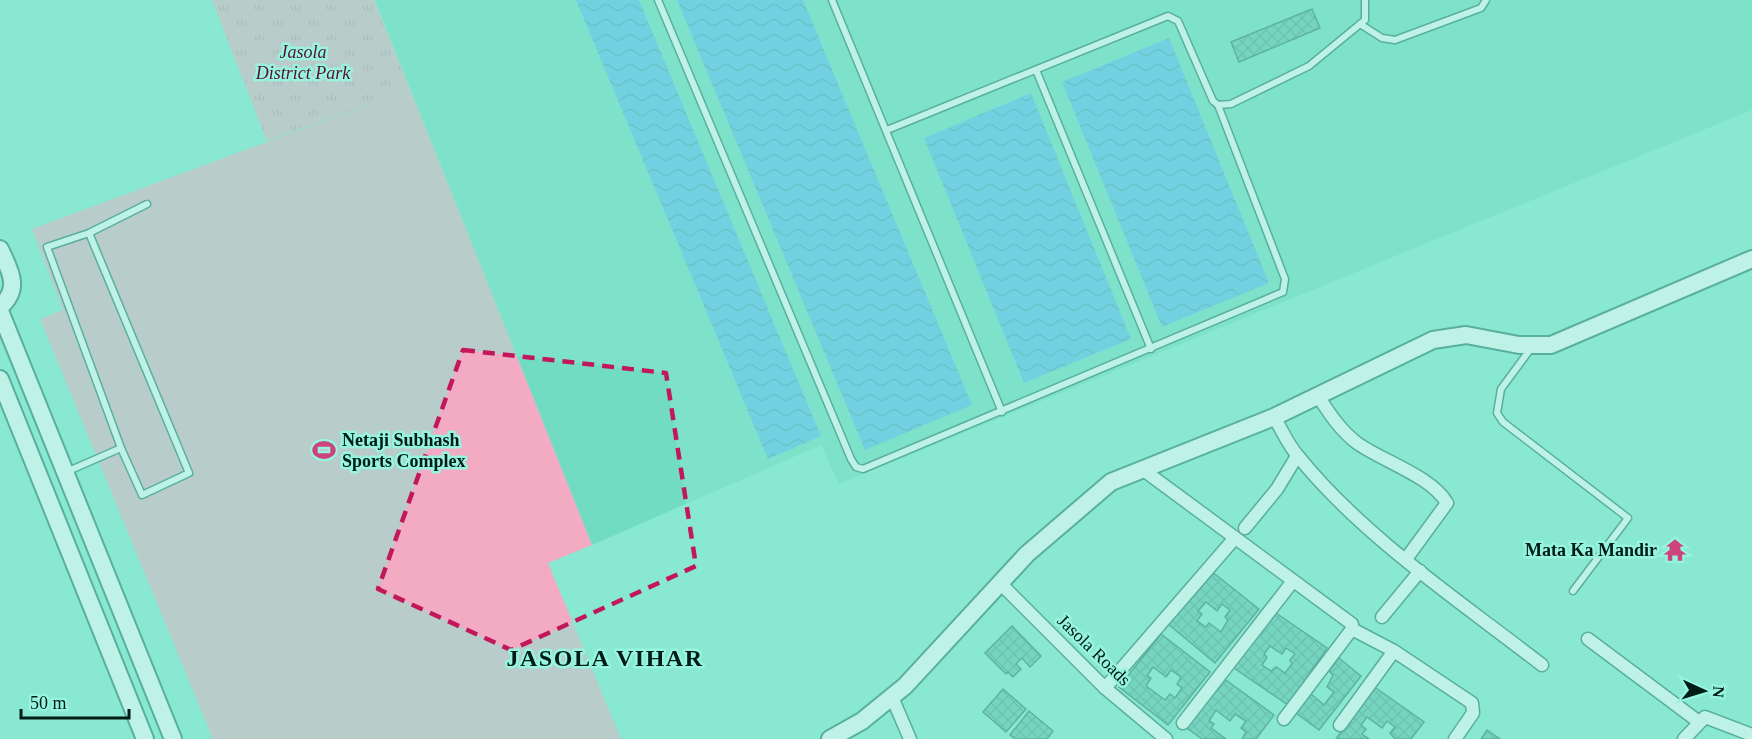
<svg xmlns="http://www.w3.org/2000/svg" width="1752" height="739" font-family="'Times New Roman',serif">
<defs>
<pattern id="grass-tufts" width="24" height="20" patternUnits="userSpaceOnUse" patternTransform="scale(1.5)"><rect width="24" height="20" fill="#f2abc2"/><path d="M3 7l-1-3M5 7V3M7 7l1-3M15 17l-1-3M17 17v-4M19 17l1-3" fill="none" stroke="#ce93a6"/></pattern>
<pattern id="water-waves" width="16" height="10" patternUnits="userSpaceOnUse" patternTransform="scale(1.5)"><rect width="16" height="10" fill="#57b7f1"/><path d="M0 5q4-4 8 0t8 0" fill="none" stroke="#4694c2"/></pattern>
<pattern id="building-cross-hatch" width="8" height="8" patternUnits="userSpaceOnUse" patternTransform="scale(1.5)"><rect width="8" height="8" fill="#60bfab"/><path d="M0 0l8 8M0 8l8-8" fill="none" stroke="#4d9a8a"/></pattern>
</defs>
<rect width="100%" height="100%" fill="#89e8d2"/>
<path fill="#72dbc4" d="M375 0H1752V110L839 484 821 445 592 545Z"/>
<path fill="url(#grass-tufts)" d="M212 0H374L410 89 267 141Z"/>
<path fill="#f2abc2" d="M410 89 592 545 548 563 621 739H213L40 319 63 310 32 229Z"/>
<g fill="url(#water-waves)">
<path d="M576 0H639L821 436 768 459Z"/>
<path d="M677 0H803L972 405 865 450Z"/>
<path d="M1169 38 1269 283 1162 327 1062 82Z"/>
<path d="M1031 93 1131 339 1024 383 924 138Z"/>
</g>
<g fill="url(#building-cross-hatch)" stroke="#2a7365" stroke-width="1.5" fill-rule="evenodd">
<path d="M1312 9 1320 28 1239 62 1231 42Z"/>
<path d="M1211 571 1259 609 1215 663 1168 624ZM1206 602 1217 611 1222 604 1230 610 1225 617 1228 620 1221 632 1209 623 1206 627 1197 621 1202 614 1198 611Z"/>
<path d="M1273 611 1327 648 1288 705 1234 668ZM1270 646 1282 654 1286 648 1295 654 1290 660 1292 664 1285 673 1276 667 1271 671 1262 665 1267 657 1264 654Z"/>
<path d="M1012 626 1041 656 1030 667 1022 658 1016 664 1021 669 1013 677 1008 672 1006 674 985 653Z"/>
<path d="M1161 634 1210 672 1168 725 1119 687ZM1153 667 1166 677 1171 670 1181 677 1177 684 1182 688 1175 698 1170 694 1165 700 1146 686 1151 678 1147 676Z"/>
<path d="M1339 658 1361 676 1319 730 1296 713 1311 694 1324 705 1334 692 1327 687 1333 675 1329 671Z"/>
<path d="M1223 678 1274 715 1256 739H1242L1246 732 1241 728 1246 721 1235 714 1230 721 1216 710 1209 721 1214 724 1211 728 1226 739H1202L1187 728Z"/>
<path d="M1373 686 1424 722 1411 739H1395L1390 733 1395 727 1387 721 1382 728 1367 717 1361 725 1366 729 1362 734 1369 739H1336Z"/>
<path d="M1003 689 1026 709 1006 732 983 712Z"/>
<path d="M1029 711 1053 731 1047 739H1015L1010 735Z"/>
<path d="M1487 730 1500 739H1481Z"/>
</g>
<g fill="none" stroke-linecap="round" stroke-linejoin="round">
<g stroke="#206b5d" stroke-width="9">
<g id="lane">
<path d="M658 0 851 459 856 467 863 469 1283 292 1285 279 1218 105"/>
<path d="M832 0 1002 412"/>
<path d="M1360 24 1382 38 1395 40 1481 8 1486 0"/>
<path d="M1036 70 1151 349"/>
<path d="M887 130 1168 16 1178 21 1213 101 1218 105 1231 104 1309 66 1365 20V0"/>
<path d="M89 233 189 473 142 495 121 448 47 247 89 233 147 204"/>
<path d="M1532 347 1501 389 1497 413 1503 422 1628 518 1573 591"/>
<path d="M66 472 121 448"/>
</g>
</g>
<g stroke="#206b5d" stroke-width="15">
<g id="street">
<path d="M1318 396C1329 413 1340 430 1357 443 1382 461 1431 476 1447 503L1406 559"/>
<path d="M1274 417C1282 430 1288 445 1298 456 1362 536 1461 602 1542 665"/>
<path d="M1142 469 1352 624V629L1284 719"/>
<path d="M1245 528 1277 489 1297 456"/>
<path d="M1000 583 1105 688 1166 739"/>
<path d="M1382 617 1420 571"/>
<path d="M1352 629 1394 651 1472 703 1473 713 1455 739"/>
<path d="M1588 639 1699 722"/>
<path d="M1105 688 1234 539"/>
<path d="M892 697 910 739"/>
<path d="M1183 723 1293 581"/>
<path d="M1340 725 1394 651"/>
<path d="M1684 739 1705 717 1752 735"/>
</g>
</g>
<g stroke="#206b5d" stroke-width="20">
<g id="secondary">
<path d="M0 249C9 269 22 288 0 307"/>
<path d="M0 311 173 739"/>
<path d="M0 379 145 739"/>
<path d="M830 739 862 721 905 686 1027 554 1111 482 1274 417 1433 340 1466 335 1519 345H1551L1752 259"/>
</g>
</g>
<use href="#lane" stroke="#fff" stroke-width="6"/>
<use href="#street" stroke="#fff" stroke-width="12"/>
<use href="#secondary" stroke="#fff" stroke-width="16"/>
</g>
<path d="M0 0H1752V739H0ZM463 350 666 373 696 566 511 650 378 589Z" fill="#89e8d2" fill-opacity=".55" fill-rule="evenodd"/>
<path fill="none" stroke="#c2185b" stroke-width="4.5" stroke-dasharray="12 8" stroke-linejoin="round" d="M463 350 666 373 696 566 511 650 378 589Z"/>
<defs>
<g id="stadium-bare" transform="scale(1.8)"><path d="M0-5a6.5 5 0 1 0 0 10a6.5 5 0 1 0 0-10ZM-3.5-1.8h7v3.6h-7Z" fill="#cc437d" stroke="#97f5df" stroke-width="2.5" paint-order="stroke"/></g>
<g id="temple-bare" transform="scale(1.8)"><path d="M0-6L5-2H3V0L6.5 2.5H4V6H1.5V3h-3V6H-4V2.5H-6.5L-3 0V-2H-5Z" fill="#cc437d" stroke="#97f5df" stroke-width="2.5" paint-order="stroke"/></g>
</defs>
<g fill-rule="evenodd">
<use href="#stadium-bare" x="324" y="450"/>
<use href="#temple-bare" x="1675" y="550"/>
</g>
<g text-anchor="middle" stroke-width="5" stroke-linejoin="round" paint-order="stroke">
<g font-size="18" font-style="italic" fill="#590f31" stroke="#97f5df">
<text x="303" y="58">Jasola<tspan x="303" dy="21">District Park</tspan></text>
</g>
<g font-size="18" font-weight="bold" fill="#001c16" stroke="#97f5df" text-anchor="start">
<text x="342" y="446">Netaji Subhash<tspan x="342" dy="21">Sports Complex</tspan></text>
<text x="1657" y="556" text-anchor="end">Mata Ka Mandir</text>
</g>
<g font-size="18" fill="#001c16" stroke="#97f5df">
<text transform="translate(1094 650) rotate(44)" y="6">Jasola Roads</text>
</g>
<g font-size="24" font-weight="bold" letter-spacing="1.5" fill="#001c16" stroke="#97f5df">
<text x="605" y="666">JASOLA VIHAR</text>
</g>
</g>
<g transform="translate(1704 691) rotate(94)" stroke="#97f5df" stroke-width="4.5" paint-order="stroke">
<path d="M0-4.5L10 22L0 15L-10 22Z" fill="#001c16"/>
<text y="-9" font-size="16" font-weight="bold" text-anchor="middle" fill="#001c16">N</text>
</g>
<path d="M21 709v9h108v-9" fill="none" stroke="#001c16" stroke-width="3"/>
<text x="30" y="709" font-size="18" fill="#001c16" stroke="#97f5df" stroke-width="4.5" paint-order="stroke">50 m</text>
</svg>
